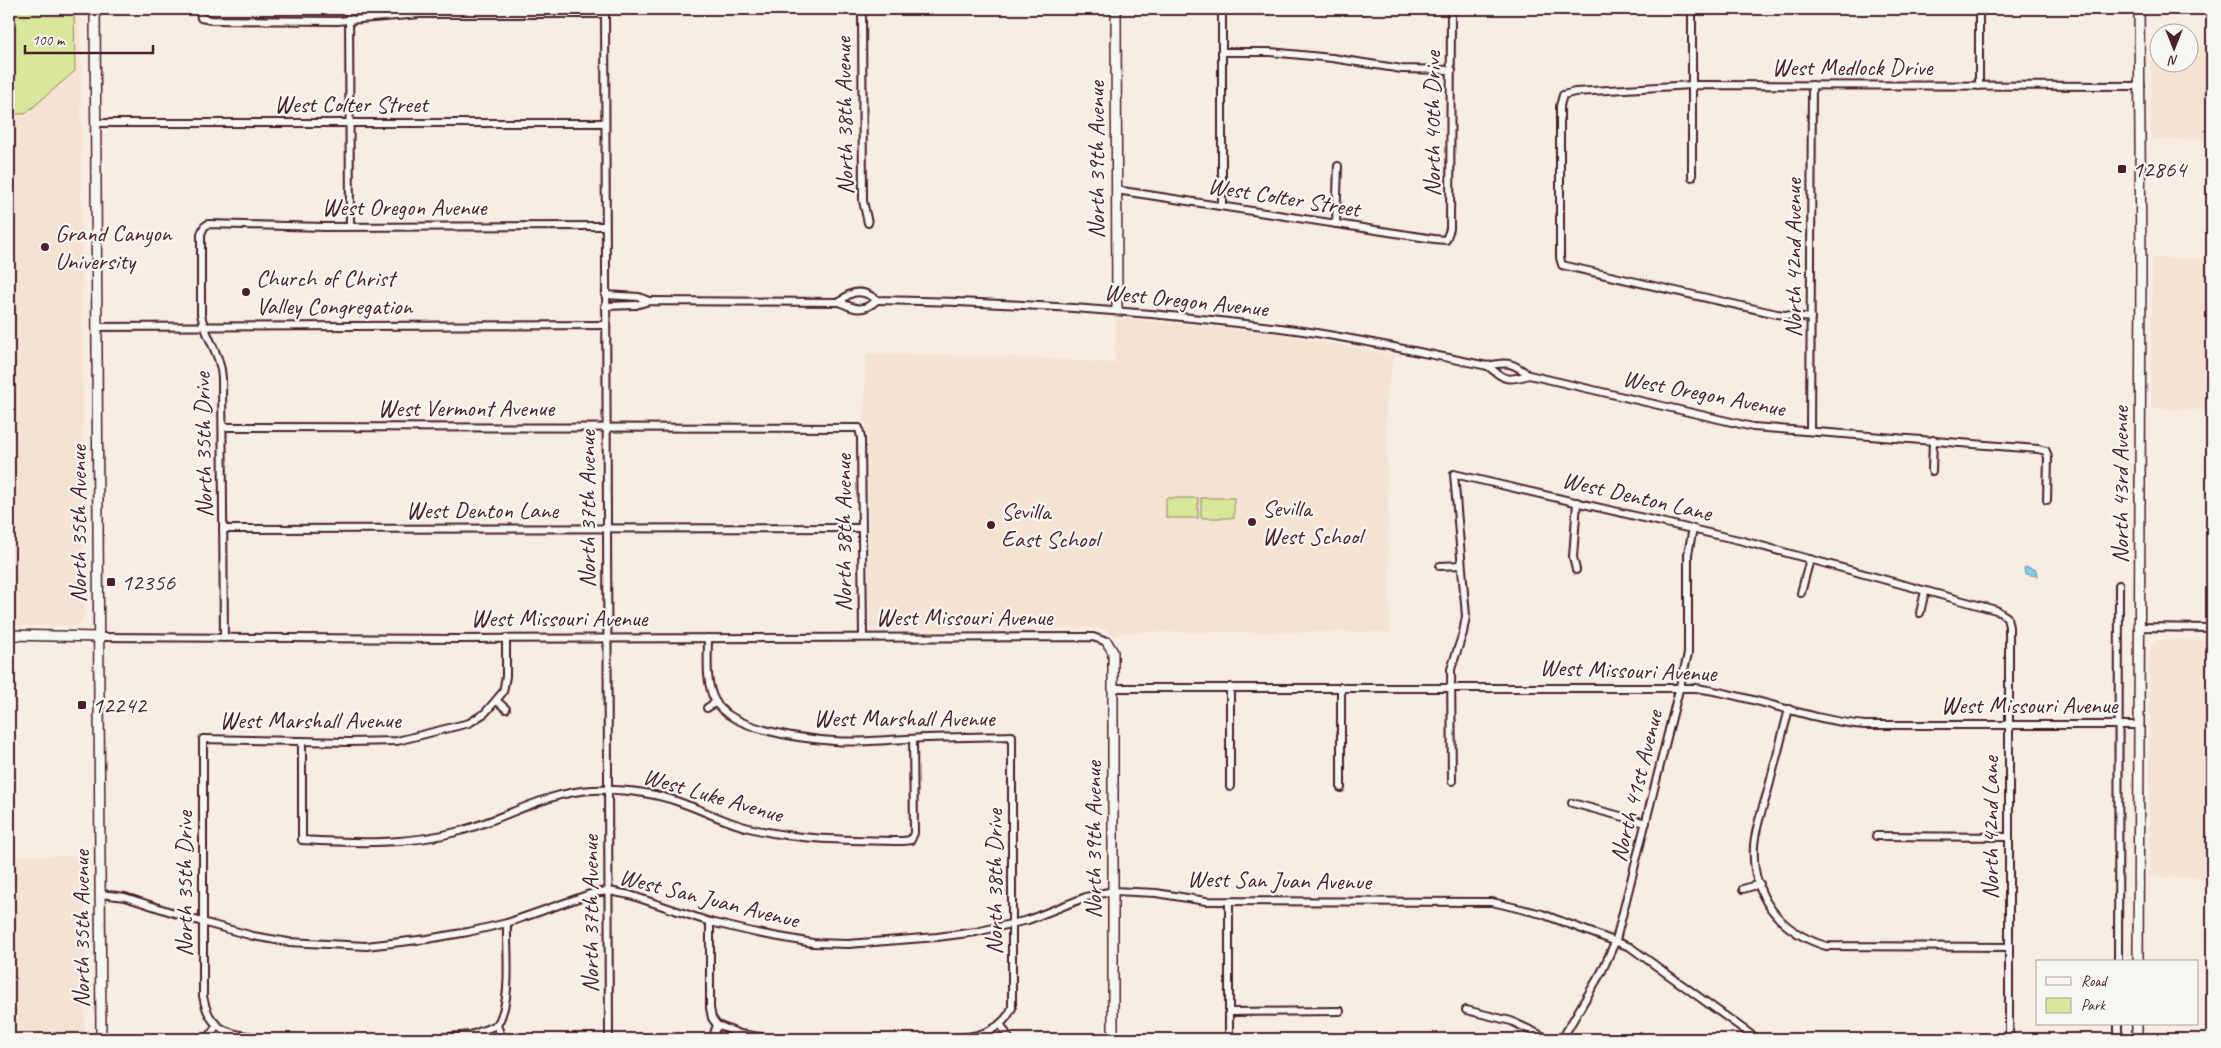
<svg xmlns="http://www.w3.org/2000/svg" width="2221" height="1048" font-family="Caveat,sans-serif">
<rect width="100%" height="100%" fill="#f6ede3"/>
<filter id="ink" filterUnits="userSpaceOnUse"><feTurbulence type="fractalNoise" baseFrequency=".02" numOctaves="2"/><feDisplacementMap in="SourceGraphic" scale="10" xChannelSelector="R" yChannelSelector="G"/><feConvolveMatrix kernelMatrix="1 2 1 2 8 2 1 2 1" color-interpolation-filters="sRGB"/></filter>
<g filter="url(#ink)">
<g fill="#f6e2d1">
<path d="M9 9H80L84 616 79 624 75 626H9Z"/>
<path d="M2152 46H2158V62H2188L2189 47H2212V140L2151 139Z"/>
<path d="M2152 258 2212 259V410L2151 408Z"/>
<path d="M1116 318 1270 333 1394 355 1386 402 1390 632H1123L1115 637 1105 629 1096 628 875 629 869 626 868 428 864 423 866 353 990 356 1115 363Z"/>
<path d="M2158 640H2212V878L2150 877V652L2151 646Z"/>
<rect x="9" y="856" width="76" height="183"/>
</g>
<g fill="#d8e79a" stroke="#918362">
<path d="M9 9H74L75 71 25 114H9Z"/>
<rect x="1166" y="498" width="32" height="20"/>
<rect x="1201" y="498" width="33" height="20"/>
</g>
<path fill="#87cce9" stroke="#6f879d" d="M2027 567 2036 570 2037 576 2025 574 2024 568Z"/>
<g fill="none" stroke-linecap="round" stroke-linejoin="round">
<g stroke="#4a1f2b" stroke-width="10">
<g id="street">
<path d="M199 9 201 18 211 20 337 21 420 14H605"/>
<path d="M349 9 350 226"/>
<path d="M605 9 609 1039"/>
<path d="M862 9 863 201 868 223"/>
<path d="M1222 9V206"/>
<path d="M1979 9V86"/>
<path d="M1222 52H1270L1332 58 1402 69 1452 70"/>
<path d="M96 123H605"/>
<path d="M1692 177V9"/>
<path d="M1116 190 1434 239 1446 240 1450 229 1451 9"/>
<path d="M1336 224 1338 166"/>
<path d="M605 295 639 297 649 301"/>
<path d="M840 302C852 289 864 290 877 300 1020 302 1161 312 1303 331 1365 340 1427 354 1488 366 1508 361 1513 363 1529 375L1753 427 2038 449 2046 451 2048 458 2047 500"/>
<path d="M605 306 636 305 649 301 840 302C855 310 864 312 877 300"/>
<path d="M1811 318 1777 314 1562 265 1560 258V106L1563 95 1575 92 1692 85 2141 86"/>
<path d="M97 327 606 325"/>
<path d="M1488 366C1505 381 1508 381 1529 375"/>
<path d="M223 427 859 428 861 438 863 637"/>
<path d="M1810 431 1812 85"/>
<path d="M1932 471 1933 440"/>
<path d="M223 529 861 528"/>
<path d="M1440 566 1461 565"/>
<path d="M1576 570 1573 557 1577 502"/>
<path d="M1801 593 1810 559"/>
<path d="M1920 613 1925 591"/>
<path d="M2140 627 2212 628"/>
<path d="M99 637 456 639 1093 637 1107 642"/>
<path d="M224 638 222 378C221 354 205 337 201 314V234L204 227 208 224 325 227 605 226"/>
<path d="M708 638C708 658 705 682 715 701 731 730 804 739 834 741 858 743 882 740 906 739 942 737 977 737 1012 736V1008C998 1039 962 1038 932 1039"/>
<path d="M1230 687V787"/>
<path d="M1341 687V788"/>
<path d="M1113 688H1695C1752 695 1807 720 1865 725H2139"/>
<path d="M497 701 506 709"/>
<path d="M707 708 716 702"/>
<path d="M1789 709C1782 736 1775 763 1768 790 1763 808 1755 828 1754 846 1751 895 1779 932 1826 946L2009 947"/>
<path d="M302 741V840C354 843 410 845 460 831 505 819 545 792 593 790 623 789 651 792 679 802 703 810 724 822 749 828 800 841 852 840 903 841L911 840 914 833 913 739"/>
<path d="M1452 781 1451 669 1463 633 1466 616 1454 474 1743 541 1996 610 2007 617 2009 627V1039"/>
<path d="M1572 803 1646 823"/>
<path d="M1876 836 2009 837"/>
<path d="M1743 889 1760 884"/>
<path d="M101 894 125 897 202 922 253 936 288 942 366 946 427 939 468 932 507 923 593 893 609 891 630 895 710 922 757 933 813 943 848 944 937 937 976 932 1028 920 1086 897 1113 891 1156 893 1206 901 1492 902 1542 914 1630 947 1757 1039"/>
<path d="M710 922V1008L712 1018 717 1025 712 1039"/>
<path d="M2118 962 2119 585"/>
<path d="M1466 1010 1511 1021 1549 1039"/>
<path d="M1229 1012 1340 1011"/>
<path d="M717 1025 740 1034 775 1039"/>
<path d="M1001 1025 1009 1038"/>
<path d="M208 1039 216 1026"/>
<path d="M269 1039C235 1034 210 1036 203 996V739L349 742 397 741 469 723 485 713 503 692 506 676V638"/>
<path d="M426 1039 471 1035 497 1025"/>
<path d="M502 1039 497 1025C513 1000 506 952 507 923"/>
<path d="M1229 1039V902"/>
<path d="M1562 1039 1602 971 1616 940 1688 654V554L1693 528"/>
<path d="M2118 1039V1024"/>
</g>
</g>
<g stroke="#4a1f2b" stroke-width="12">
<g id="secondary">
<path d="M95 9 101 1039"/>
<path d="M1116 9 1117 310"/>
<path d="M9 635 99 637"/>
<path d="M1107 642 1113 652V1039"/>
<path d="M2138 962 2141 263 2139 9"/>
<path d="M2137 1039V1024"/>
</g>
</g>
<use href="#street" stroke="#f6f6f2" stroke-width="6"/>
<use href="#secondary" stroke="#f6f6f2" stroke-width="9"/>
</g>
</g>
<g fill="#4a1f2b" stroke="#f6f6f2" stroke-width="2">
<rect x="2117" y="164" width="10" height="10" rx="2.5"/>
<circle cx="45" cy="247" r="5"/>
<circle cx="246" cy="292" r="5"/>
<circle cx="1252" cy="522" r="5"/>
<circle cx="991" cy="525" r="5"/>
<rect x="106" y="577" width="10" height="10" rx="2.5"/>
<rect x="77" y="700" width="10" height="10" rx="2.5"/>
</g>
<g text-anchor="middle" stroke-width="4.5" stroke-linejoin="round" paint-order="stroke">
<g font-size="24" fill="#4a1f2b" stroke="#f6f6f2">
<text x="1852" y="75">West Medlock Drive</text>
<text x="351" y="112">West Colter Street</text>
<text transform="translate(844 116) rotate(-91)" y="8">North 38th Avenue</text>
<text transform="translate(1432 124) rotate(-90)" y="8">North 40th Drive</text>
<text transform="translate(1096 160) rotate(-90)" y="8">North 39th Avenue</text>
<text transform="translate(1284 197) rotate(9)" y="8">West Colter Street</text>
<text x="404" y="215">West Oregon Avenue</text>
<text transform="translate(1793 258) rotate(-90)" y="8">North 42nd Avenue</text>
<text transform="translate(1186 300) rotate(6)" y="8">West Oregon Avenue</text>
<text transform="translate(1704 393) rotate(11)" y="8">West Oregon Avenue</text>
<text x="466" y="416">West Vermont Avenue</text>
<text transform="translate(203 445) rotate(-91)" y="8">North 35th Drive</text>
<text transform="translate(2120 485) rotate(-90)" y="8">North 43rd Avenue</text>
<text transform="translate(1637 496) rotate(13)" y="8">West Denton Lane</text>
<text transform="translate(587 509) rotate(-90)" y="8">North 37th Avenue</text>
<text x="482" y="518">West Denton Lane</text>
<text transform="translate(78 524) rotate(-90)" y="8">North 35th Avenue</text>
<text transform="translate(843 533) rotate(-90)" y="8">North 38th Avenue</text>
<text x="964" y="625">West Missouri Avenue</text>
<text x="559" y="626">West Missouri Avenue</text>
<text transform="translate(1628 670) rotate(2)" y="8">West Missouri Avenue</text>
<text x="2029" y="713">West Missouri Avenue</text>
<text x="904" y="726">West Marshall Avenue</text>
<text x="310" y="728">West Marshall Avenue</text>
<text transform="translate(1636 786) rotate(-76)" y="8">North 41st Avenue</text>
<text transform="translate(713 795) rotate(16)" y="8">West Luke Avenue</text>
<text transform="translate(1990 828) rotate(-90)" y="8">North 42nd Lane</text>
<text transform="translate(1093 840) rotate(-90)" y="8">North 39th Avenue</text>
<text transform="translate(1279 880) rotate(1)" y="8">West San Juan Avenue</text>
<text transform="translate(994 882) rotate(-90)" y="8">North 38th Drive</text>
<text transform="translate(184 884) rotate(-90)" y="8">North 35th Drive</text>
<text transform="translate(709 898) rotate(14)" y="8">West San Juan Avenue</text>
<text transform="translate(590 914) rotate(-90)" y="8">North 37th Avenue</text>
<text transform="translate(81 929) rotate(-90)" y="8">North 35th Avenue</text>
</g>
<g font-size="24" fill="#4a1f2b" stroke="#f6f6f2" text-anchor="start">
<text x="2132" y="177">12864</text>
<text x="55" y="241">Grand Canyon<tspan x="55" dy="28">University</tspan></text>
<text x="256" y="286">Church of Christ<tspan x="256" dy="28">Valley Congregation</tspan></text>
<text x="1262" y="516">Sevilla<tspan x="1262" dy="28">West School</tspan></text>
<text x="1001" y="519">Sevilla<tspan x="1001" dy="28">East School</tspan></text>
<text x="121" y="590">12356</text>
<text x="92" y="713">12242</text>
</g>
</g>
<rect width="2221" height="1048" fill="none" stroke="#f6f6f2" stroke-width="30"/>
<rect x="15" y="15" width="2191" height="1018" fill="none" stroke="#4a1f2b" stroke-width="2" filter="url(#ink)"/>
<rect x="2036" y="960" width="162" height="65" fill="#f6f6f2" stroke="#b1a0a2"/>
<rect x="2046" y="977" width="25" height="8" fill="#f6f6f2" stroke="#b1a0a2"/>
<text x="2081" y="986" font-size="15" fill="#4a1f2b">Road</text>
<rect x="2046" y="998" width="25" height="15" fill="#d8e79a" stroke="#b1a0a2"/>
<text x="2081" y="1010" font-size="15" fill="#4a1f2b">Park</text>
<g transform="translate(2174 48) rotate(180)"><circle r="24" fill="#f6f6f2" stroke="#b1a0a2"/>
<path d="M0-4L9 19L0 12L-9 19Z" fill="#4a1f2b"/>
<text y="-8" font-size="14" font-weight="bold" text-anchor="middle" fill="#4a1f2b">N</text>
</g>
<path d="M25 45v8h128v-8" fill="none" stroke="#4a1f2b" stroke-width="2.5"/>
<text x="32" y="45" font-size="15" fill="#4a1f2b" stroke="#f6f6f2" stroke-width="4" paint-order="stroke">100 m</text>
</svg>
